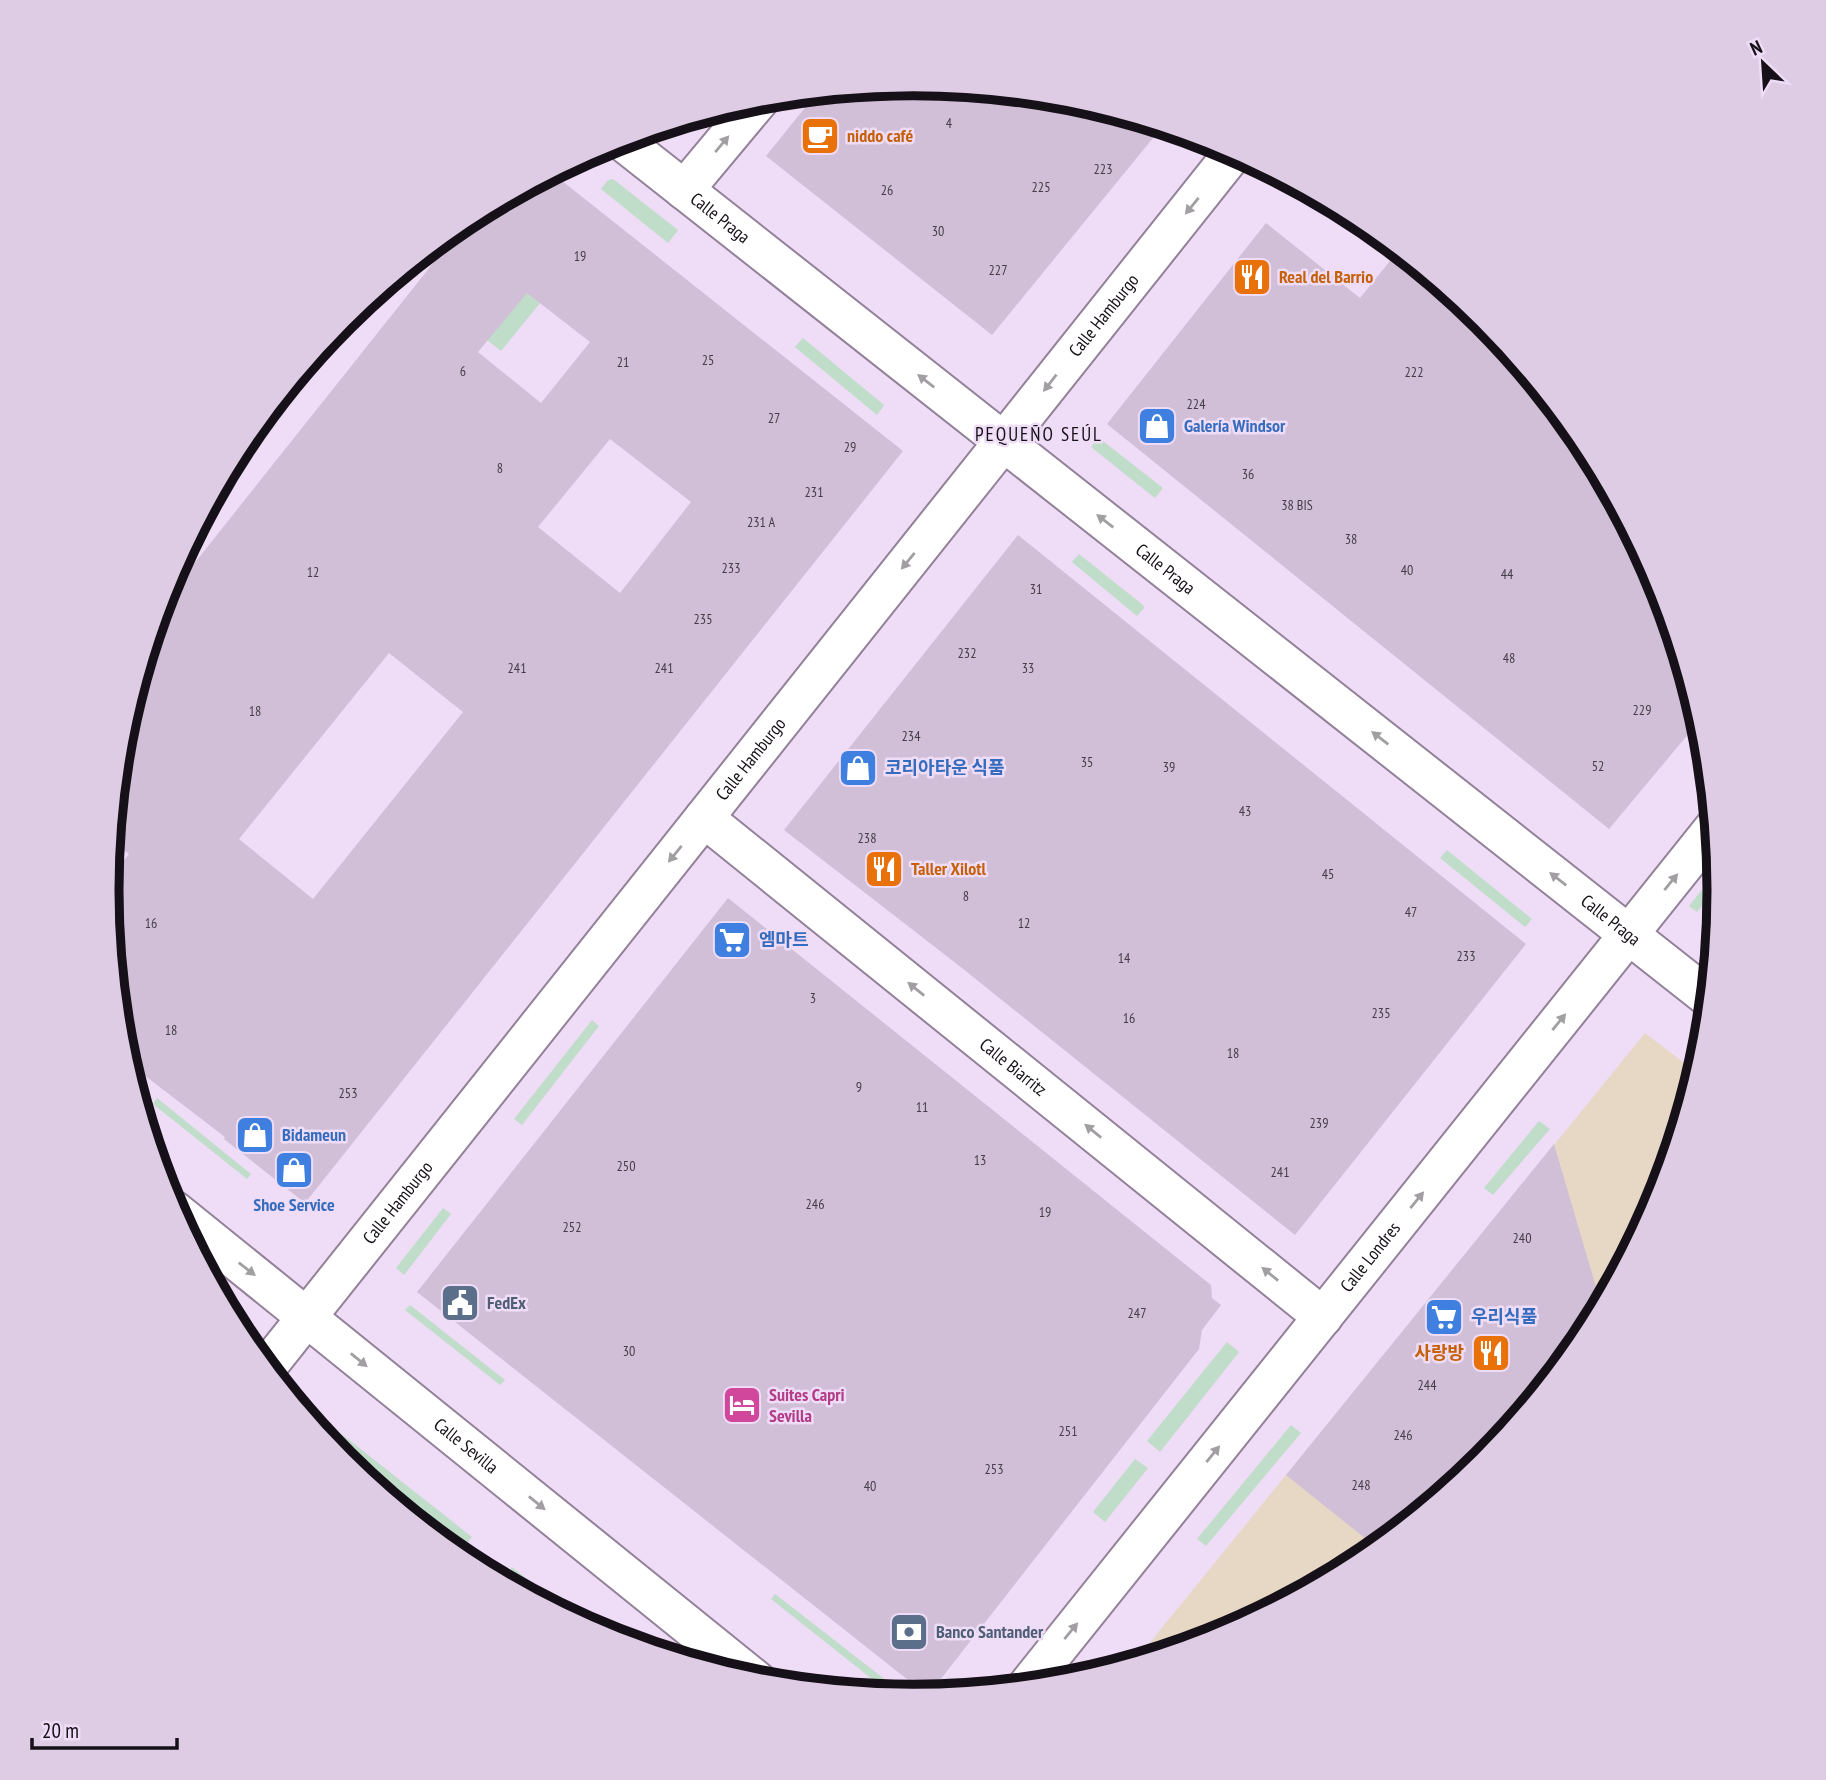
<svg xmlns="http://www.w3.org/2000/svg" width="1826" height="1780" font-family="'PT Sans Narrow','Noto Sans KR',sans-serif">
<rect width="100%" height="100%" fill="#efdcf6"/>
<path fill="#e6d8c5" d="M1645 1033 1696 1072 1657 1199 1583 1338 1483 1460 1360 1560 1221 1635 1135 1661Z"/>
<g fill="#bfddc9">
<path d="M613 179 678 230 668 243 601 189 608 180Z"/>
<path d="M501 255 549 292 501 351 487 340Z"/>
<path d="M803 338 884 405 877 415 795 347Z"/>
<path d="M1099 438 1163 488 1155 498 1091 447Z"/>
<path d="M1079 554 1143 605 1144 608 1137 616 1072 562Z"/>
<path d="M1447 850 1532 919 1525 927 1440 858Z"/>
<path d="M1718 880 1719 890 1716 909 1706 901 1697 912 1689 906 1705 886Z"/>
<path d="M592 1020 599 1026 522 1125 514 1119Z"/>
<path d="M157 1098 251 1174 247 1179 153 1104Z"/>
<path d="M1539 1121 1550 1129 1493 1195 1484 1188Z"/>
<path d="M443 1208 451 1214 404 1275 396 1268Z"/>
<path d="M410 1305 505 1380 500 1385 405 1310Z"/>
<path d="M1227 1342 1239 1352 1160 1452 1147 1441Z"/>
<path d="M325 1421 472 1537 464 1546 321 1433 318 1429Z"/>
<path d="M1291 1425 1301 1433 1206 1546 1197 1539Z"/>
<path d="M1135 1459 1148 1468 1105 1522 1093 1512Z"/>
<path d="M512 1567 567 1611 565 1613 523 1591 504 1576Z"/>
<path d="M775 1594 905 1695 891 1694 771 1599Z"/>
</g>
<g fill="#d1bfd8" fill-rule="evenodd">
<path d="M913 84 1070 99 1162 127 992 335 766 156 816 94Z"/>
<path d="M552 173 903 451 305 1203 224 1139 225 1137 127 1062 122 1047 107 890 108 880 129 854 112 841 123 732 162 604 469 218ZM527 293 590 342 541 403 478 352ZM610 439 691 502 620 593 538 527ZM389 653 463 712 313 899 239 839Z"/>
<path d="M1266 223 1360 298 1398 251 1483 320 1583 443 1658 582 1700 720 1609 829 1107 424Z"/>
<path d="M1018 535 1526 944 1295 1235 962 968 784 830Z"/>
<path d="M728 898 1211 1285 1212 1298 1221 1305 1202 1330 1199 1349 929 1694 927 1695 417 1292Z"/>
<path d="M1554 1144 1601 1304 1583 1338 1483 1460 1376 1547 1286 1475Z"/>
</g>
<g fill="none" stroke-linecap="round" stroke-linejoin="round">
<g stroke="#928198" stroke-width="42">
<g id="minor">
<path id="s1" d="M621 140 1708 997"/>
<path d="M684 190 760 99"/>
<path id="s2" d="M704 818 1323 1317"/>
<path id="s3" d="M267 1367 1234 152"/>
<path id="s4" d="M1028 1685 1713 829"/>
</g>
</g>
<g stroke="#928198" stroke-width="42">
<g id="major">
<path id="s5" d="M175 1211 757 1681"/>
</g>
</g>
<use href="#minor" stroke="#fff" stroke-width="38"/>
<use href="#major" stroke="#fff" stroke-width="38"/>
</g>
<defs><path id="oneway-solid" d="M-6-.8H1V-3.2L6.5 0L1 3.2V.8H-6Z" transform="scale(1.75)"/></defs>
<g fill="#a29fa3">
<use href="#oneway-solid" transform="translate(722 144) rotate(-50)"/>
<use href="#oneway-solid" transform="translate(1192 206) rotate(129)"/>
<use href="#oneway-solid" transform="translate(926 381) rotate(-142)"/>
<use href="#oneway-solid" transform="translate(1050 383) rotate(128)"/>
<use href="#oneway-solid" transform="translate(1105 521) rotate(-142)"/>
<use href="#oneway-solid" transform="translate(908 561) rotate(129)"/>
<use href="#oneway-solid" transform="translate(1380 738) rotate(-142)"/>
<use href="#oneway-solid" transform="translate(675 854) rotate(129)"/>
<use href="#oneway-solid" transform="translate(1558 879) rotate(-142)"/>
<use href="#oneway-solid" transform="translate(1671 882) rotate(-51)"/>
<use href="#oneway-solid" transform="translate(916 989) rotate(-141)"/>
<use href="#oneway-solid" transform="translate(1559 1022) rotate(-51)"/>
<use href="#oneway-solid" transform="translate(1093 1131) rotate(-141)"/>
<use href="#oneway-solid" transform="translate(1417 1200) rotate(-51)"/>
<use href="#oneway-solid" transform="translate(247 1269) rotate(38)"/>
<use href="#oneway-solid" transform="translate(1270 1274) rotate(-141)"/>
<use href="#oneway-solid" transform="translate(359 1360) rotate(39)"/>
<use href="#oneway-solid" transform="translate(1213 1454) rotate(-51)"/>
<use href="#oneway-solid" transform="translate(537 1503) rotate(39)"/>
<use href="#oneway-solid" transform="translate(1071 1631) rotate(-51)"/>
</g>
<defs>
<g id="cafe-square" transform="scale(2.0125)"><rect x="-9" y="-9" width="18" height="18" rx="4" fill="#e8710a" stroke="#efdcf6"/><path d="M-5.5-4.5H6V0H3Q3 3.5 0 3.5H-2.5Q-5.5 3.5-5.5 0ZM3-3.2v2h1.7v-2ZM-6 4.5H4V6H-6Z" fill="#fff"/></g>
<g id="restaurant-square" transform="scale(2.0125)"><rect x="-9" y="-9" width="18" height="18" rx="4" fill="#e8710a" stroke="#efdcf6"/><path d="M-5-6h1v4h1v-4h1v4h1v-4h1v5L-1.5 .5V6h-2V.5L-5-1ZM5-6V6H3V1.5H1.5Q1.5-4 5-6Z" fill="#fff"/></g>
<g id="shop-square" transform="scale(2.0125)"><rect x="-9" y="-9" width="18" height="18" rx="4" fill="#3f7fe0" stroke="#efdcf6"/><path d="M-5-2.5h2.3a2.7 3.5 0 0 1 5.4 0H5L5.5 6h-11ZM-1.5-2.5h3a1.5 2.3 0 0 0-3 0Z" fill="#fff"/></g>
<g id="supermarket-square" transform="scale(2.0125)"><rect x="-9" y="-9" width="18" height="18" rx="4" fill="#3f7fe0" stroke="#efdcf6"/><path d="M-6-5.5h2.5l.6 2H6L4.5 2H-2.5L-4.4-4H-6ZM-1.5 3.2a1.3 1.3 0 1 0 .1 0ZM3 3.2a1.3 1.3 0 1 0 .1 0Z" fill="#fff"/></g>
<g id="civic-square" transform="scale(2.0125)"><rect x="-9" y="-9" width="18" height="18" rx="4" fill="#5c6f8a" stroke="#efdcf6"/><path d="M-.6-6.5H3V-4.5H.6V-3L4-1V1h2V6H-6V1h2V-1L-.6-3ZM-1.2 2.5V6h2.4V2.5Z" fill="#fff"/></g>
<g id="hotel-square" transform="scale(2.0125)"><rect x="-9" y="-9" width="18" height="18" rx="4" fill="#d1479c" stroke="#efdcf6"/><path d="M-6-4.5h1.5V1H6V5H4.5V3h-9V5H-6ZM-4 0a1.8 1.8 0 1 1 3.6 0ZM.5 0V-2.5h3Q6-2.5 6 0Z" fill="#fff"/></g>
<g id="bank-square" transform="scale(2.0125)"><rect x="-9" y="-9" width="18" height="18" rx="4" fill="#5c6f8a" stroke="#efdcf6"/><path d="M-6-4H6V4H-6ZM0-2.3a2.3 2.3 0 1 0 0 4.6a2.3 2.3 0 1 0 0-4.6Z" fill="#fff"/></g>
</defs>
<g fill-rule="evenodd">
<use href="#cafe-square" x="820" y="136"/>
<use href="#restaurant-square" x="1252" y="277"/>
<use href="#shop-square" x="1157" y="426"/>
<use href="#shop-square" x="858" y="768"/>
<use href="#restaurant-square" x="884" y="869"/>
<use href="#supermarket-square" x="732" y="940"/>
<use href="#shop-square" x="255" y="1135"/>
<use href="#shop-square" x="294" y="1170"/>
<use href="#civic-square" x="460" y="1303"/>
<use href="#supermarket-square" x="1444" y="1317"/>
<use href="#restaurant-square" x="1491" y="1353"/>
<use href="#hotel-square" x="742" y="1405"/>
<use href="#bank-square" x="909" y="1632"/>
</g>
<g text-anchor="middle" stroke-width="5" stroke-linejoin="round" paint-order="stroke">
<g font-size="14" fill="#453c48">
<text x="949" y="128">4</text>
<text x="1103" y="174">223</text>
<text x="1041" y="192">225</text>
<text x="887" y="195">26</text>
<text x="938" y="236">30</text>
<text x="580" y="261">19</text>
<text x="998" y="275">227</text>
<text x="708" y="365">25</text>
<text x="623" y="367">21</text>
<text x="463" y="376">6</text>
<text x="1414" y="377">222</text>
<text x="1196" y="409">224</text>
<text x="774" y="423">27</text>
<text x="850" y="452">29</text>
<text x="500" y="473">8</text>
<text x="1248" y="479">36</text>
<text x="814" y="497">231</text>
<text x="1297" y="510">38 BIS</text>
<text x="761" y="527">231 A</text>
<text x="1351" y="544">38</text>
<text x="731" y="573">233</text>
<text x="1407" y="575">40</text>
<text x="313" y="577">12</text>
<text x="1507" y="579">44</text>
<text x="1036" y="594">31</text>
<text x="703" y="624">235</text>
<text x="967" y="658">232</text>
<text x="1509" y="663">48</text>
<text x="517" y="673">241</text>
<text x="664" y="673">241</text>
<text x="1028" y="673">33</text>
<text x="1642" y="715">229</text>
<text x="255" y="716">18</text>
<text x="911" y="741">234</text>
<text x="1087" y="767">35</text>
<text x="1598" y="771">52</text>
<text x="1169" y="772">39</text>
<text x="1245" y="816">43</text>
<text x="867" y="843">238</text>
<text x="1328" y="879">45</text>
<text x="966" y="901">8</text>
<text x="1411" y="917">47</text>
<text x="151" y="928">16</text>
<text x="1024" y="928">12</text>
<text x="1466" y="961">233</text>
<text x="1124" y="963">14</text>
<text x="813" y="1003">3</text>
<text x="1381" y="1018">235</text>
<text x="1129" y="1023">16</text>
<text x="171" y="1035">18</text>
<text x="1233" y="1058">18</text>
<text x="859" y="1092">9</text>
<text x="348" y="1098">253</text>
<text x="922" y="1112">11</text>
<text x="1319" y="1128">239</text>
<text x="980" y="1165">13</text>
<text x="626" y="1171">250</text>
<text x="1280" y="1177">241</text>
<text x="815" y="1209">246</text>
<text x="1045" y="1217">19</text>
<text x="572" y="1232">252</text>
<text x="1522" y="1243">240</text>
<text x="1137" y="1318">247</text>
<text x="629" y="1356">30</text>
<text x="1427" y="1390">244</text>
<text x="1068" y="1436">251</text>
<text x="1403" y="1440">246</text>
<text x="994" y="1474">253</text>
<text x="1361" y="1490">248</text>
<text x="870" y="1491">40</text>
</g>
<g font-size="18" font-weight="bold" fill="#c56008" stroke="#efdcf6" text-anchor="start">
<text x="847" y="142">niddo café</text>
<text x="1279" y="283">Real del Barrio</text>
<text x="911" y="875">Taller Xilotl</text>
<text x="1464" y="1359" text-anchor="end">사랑방</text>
</g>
<g font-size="18" fill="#161018" stroke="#efdcf6">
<text dy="6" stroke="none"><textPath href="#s1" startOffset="126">Calle Praga</textPath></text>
<text dy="6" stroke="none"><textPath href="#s3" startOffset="1344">Calle Hamburgo</textPath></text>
<text dy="6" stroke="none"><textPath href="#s1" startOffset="693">Calle Praga</textPath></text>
<text dy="6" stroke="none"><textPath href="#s3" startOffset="777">Calle Hamburgo</textPath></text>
<text dy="6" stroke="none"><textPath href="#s1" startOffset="1260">Calle Praga</textPath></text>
<text dy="6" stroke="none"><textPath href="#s2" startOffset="397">Calle Biarritz</textPath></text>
<text dy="6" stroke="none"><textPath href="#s3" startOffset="210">Calle Hamburgo</textPath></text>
<text dy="6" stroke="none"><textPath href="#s4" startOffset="548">Calle Londres</textPath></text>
<text dy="6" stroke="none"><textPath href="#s5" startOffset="374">Calle Sevilla</textPath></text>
</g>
<g font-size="18" font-weight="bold" fill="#366cbe" stroke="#efdcf6" text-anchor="start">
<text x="1184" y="432">Galería Windsor</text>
<text x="885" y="774">코리아타운 식품</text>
<text x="759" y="946">엠마트</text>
<text x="282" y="1141">Bidameun</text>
<text x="294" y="1211" text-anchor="middle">Shoe Service</text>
<text x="1471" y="1323">우리식품</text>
</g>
<g font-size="18" font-weight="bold" fill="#4e5e75" stroke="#efdcf6" text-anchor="start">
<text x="487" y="1309">FedEx</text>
<text x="936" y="1638">Banco Santander</text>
</g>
<g font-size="18" font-weight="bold" fill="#b23c85" stroke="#efdcf6" text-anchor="start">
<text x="769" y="1401">Suites Capri<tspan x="769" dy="21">Sevilla</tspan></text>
</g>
<g font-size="19" letter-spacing="2" fill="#161018" stroke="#efdcf6">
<text x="1039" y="441">PEQUEÑO SEÚL</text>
</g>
</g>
<path d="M0 0H1826V1780H0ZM119 890a794 794 0 1 1 1588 0a794 794 0 1 1-1588 0Z" fill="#decce4" fill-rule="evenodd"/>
<path fill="none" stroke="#161018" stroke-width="9" d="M119 890a794 794 0 1 1 1588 0a794 794 0 1 1-1588 0Z"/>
<g transform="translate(1763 63) rotate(335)" stroke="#efdcf6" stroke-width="5" paint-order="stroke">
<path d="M0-5L12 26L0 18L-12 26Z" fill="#161018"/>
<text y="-10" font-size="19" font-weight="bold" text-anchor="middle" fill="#161018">N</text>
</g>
<path d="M32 1738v10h145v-10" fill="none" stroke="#161018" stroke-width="3.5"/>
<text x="42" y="1738" font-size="21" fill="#161018" stroke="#efdcf6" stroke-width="5" paint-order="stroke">20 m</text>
</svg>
